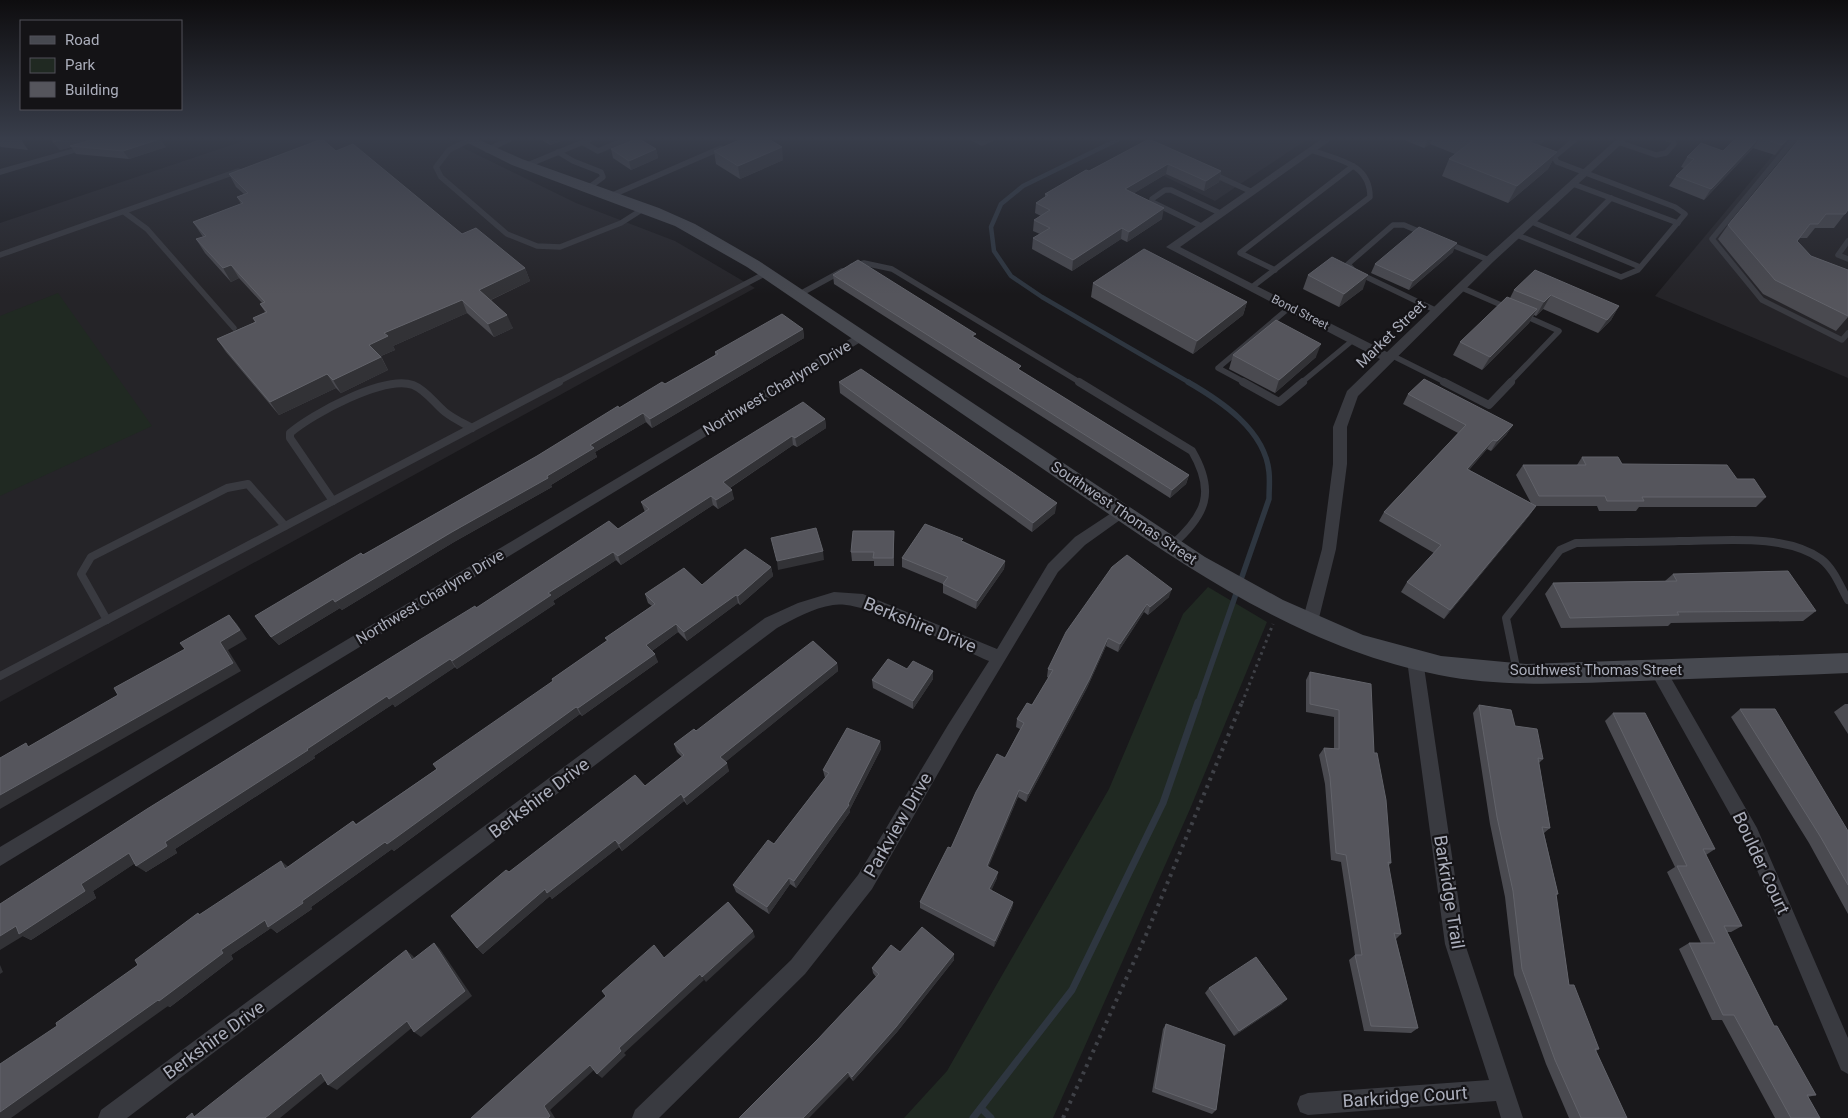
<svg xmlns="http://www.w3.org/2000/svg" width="1848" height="1118" font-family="Roboto,sans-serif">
<rect width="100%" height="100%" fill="#19181b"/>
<g fill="#252428">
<path d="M252 138H443L576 203 675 241 755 288 0 702V223Z"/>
<path d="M1156 138H1309L1215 201 1121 155Z"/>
<path d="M1787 138H1848V378L1655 296Z"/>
</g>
<g fill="#202922">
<path d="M58 293 152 426 0 496V316Z"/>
<path d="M1208 587 1267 622 1190 809 1053 1118H904L947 1071 1109 789 1183 614Z"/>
</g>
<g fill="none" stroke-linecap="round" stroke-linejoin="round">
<path stroke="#2e3640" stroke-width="4.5" d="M1121 138 1023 186 1001 204 991 227 994 251 1011 276 1042 297 1190 383"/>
<path stroke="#2e3640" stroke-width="5.5" d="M1188 382C1221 401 1265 430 1269 472 1270 481 1269 490 1269 499L1198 703"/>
<g stroke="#2e3640" stroke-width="7">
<path d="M981 1108 991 1118"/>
<path d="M973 1118 1072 990 1163 803 1198 702"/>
</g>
<path stroke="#3f4147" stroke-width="3" stroke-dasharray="2.5 4" stroke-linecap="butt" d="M1242 703 1273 624"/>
<path stroke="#3f4147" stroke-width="4" stroke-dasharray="3 5" stroke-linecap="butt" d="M1063 1118 1146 935 1242 702"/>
<g stroke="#393a40" stroke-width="5.5">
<path d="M973 138 982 143 993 138"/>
<path d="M1795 138 1712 239 1762 300 1842 340 1848 333"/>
<path d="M469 140 449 150 436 167 441 177 507 234 537 246 560 247 621 223 643 209"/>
<path d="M582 142 598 151 629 138"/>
<path d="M1618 142 1656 155 1666 153 1674 144 1672 140 1665 138"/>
<path d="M315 143 329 138"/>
<path d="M487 150 512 138"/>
<path d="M558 152 573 161 601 172 603 177 587 189"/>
<path d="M525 166 593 138"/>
<path d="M1211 173 1250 191"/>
<path d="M1573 184 1678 223"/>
<path d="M608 197 721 148"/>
<path d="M124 212 147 229 234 328"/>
<path d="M1532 222 1640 267"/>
<path d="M1201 226 1152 202V199L1165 190H1171L1220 213"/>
<path d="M1425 234 1404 225H1393L1348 264 1354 271 1437 311"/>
<path d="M1517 235 1621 277 1638 270 1685 214 1675 207 1557 162 1554 157 1577 138"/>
<path d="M1571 238 1611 198"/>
<path d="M1848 241 1838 255 1848 259"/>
<path d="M1447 243 1489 260"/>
<path d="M0 255 238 171"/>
<path d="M852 266 864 263 892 269 1081 383"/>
<path d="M1275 270 1240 253 1353 166"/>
<path d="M1252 287 1370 197C1370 163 1338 160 1311 150"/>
<path d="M1462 288 1508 308"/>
<path d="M798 295 842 271"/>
<path d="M1391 355 1447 383"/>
<path d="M398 383H402"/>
<path d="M556 383 766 273"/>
<path d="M1246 383 1218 368 1290 307"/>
<path d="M1301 383 1353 340"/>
<path d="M1509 383 1559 331 1523 315"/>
</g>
<g stroke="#393a40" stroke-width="8">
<path d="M1079 382 1192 451C1216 492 1206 515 1172 545"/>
<path d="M1243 382 1279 402 1303 382"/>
<path d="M1444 382 1489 405 1511 382"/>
<path d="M333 501 290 438V433C312 414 384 375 413 385 426 390 435 404 445 412 454 419 463 423 472 428"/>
<path d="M107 620 81 574 91 557 227 488 248 484 285 526"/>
<path d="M1517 672 1506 618 1560 550 1576 543C1610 542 1645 542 1679 541 1721 541 1785 533 1821 559 1834 569 1840 586 1848 600"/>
<path d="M0 676 559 382"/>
</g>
<g fill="#393a40" fill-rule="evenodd">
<path d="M110 138H124L0 175V169Z"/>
<path d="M1323 138H1334L1180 247 1387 352 1485 258 1618 138H1628L1493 262 1358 396 1347 427V464L1336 549 1318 622 1316 627 1310 628 1304 627 1302 622 1322 549 1333 464V427L1347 391 1380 359 1166 247Z"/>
<path d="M860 333 864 334 866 337 864 340 0 866V847Z"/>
<path d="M1122 506 1127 507 1129 511 1127 515 1085 545 1058 572 960 735 872 889 805 974 659 1118H632L635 1110 791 960 858 875 948 725 989 661C956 647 864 599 833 605 813 608 794 619 777 628L127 1118H98L101 1110 765 618 798 603 834 592 863 594 997 649 1048 564 1075 537Z"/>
<path d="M1415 653 1421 655 1423 660 1465 944 1523 1118H1501L1496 1101 1308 1115 1300 1112 1297 1104 1300 1096 1308 1093 1489 1080 1445 944 1407 660 1409 655Z"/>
<path d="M1658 664 1664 666 1757 828 1848 1038V1074L1841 1070 1744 839 1650 671 1652 666Z"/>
</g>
<path fill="#474950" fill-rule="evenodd" d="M458 138H475L522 159 659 208 695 224 759 261 1205 557 1283 600 1363 635 1441 656 1526 664 1848 653V673C1779 676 1709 678 1640 681 1573 683 1505 688 1439 675 1290 646 1168 554 1046 471 946 403 847 335 747 267L675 226 512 165Z"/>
</g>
<g fill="#4a4a50">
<path d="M0 138H20L28 150 1 147 0 146Z"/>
<path d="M539 138H569L550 145Z"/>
<path d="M1399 138H1548L1538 145 1557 152 1548 169 1508 203 1442 176 1449 159 1455 154 1430 144 1424 148Z"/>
<path d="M1736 138H1790L1775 155 1753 148 1704 200 1669 186 1676 176 1684 168 1681 167 1687 157 1723 151Z"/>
<path d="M1799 138H1848V210L1834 228H1815L1807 238H1800L1797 241 1811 256 1848 270V317L1836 331 1763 294 1718 239 1728 225 1799 139Z"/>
<path d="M1149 139 1221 171 1219 182 1204 191 1166 174 1134 193 1162 219 1127 242 1121 239 1072 271 1032 249 1033 238 1040 234 1033 231 1034 220 1041 216 1035 213 1036 203 1045 197V194L1089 171Z"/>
<path d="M53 142 166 147 129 159 76 154 71 147 60 150Z"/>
<path d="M611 149H656L658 158 631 170 613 158Z"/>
<path d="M336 151 462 234 525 268 530 281 491 300 513 328 494 337 467 313 393 346 395 350 381 356 388 370 341 393 336 388 279 415 226 352 217 339 255 322 253 318 265 312 260 304 262 303 239 278 231 282 205 253 196 239 203 237 193 222 241 204 237 197 244 194 236 187 229 174Z"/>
<path d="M714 151 783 160 740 179 716 164Z"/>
<path d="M1453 252 1409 290 1371 273 1375 264Z"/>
<path d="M833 275 976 338 1021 371 1189 475 1186 484 1170 498 834 284Z"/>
<path d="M1308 275 1363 289 1339 307 1303 289Z"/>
<path d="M1093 283 1247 302 1243 315 1193 354 1091 297Z"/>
<path d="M1514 290 1619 306 1611 320 1598 333 1543 309 1536 316 1534 315 1529 323 1482 370 1453 355 1460 342 1510 298Z"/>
<path d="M803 329 804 338 652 428 646 422 595 452 597 457 551 485 552 487 454 542 342 610 340 608 279 645 271 637 363 555 537 456 619 408 665 384 715 355V352Z"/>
<path d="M1233 355 1316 357 1275 393 1229 369Z"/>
<path d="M839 382 1055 513 1032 532 840 393Z"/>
<path d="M1408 394 1513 425 1506 435 1491 451 1487 449 1469 470 1531 503 1516 475 1523 465H1577L1582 457 1622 464 1737 479 1766 497 1756 507H1639L1636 511H1599L1597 506H1536L1529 516 1444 619 1401 592 1407 582 1434 553 1379 521 1384 512 1458 433 1403 404Z"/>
<path d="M825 419 826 428 797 447 793 445 730 488 734 499 718 509 713 505 621 565 616 560 553 601 555 604 457 669 455 667 395 707 393 704 314 756 315 758 175 849 177 853 146 872 135 863 93 891 96 898 31 940 23 936 476 608 618 529 645 512 641 502Z"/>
<path d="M894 531V566H874V561H852L851 552Z"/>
<path d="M963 541 1005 561 1004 569 976 609 943 593V584L902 567V558Z"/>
<path d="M771 567 773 576 740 605 738 603 687 641 678 632 652 651 658 662 582 716 580 714 394 851 392 849 311 907 312 909 277 933 271 928 231 955 233 959 170 1007 168 1006 57 1026 138 965 198 913 199 915 288 867 353 821 356 824 437 769 553 681 552 679 607 641 605 638 652 606 648 603 645 594 702 585Z"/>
<path d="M1112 567 1169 597 1148 615 1144 612 1118 652 1106 646 1087 688 1026 802 1018 797 988 867 997 878 991 890 1013 902 1012 908 994 947 920 908V902L1005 758 1020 729 1016 727 1017 719 1032 705 1049 678 1047 677 1048 669Z"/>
<path d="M1673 574 1816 611 1803 621 1671 623 1668 626 1561 628 1545 594 1553 583 1665 581Z"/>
<path d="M837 663 838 671 725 762 729 771 687 805 684 801 622 851 619 847 552 899 550 896 483 954 477 948 509 872 645 786 682 757 677 752 674 744 696 731Z"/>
<path d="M907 669 933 671V679L913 709 873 688 872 680Z"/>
<path d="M1310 672 1374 753 1391 863 1388 866 1401 934 1396 939 1418 1028 1411 1033 1364 1031 1349 960 1355 955 1341 862 1331 860 1325 784 1319 755 1324 748 1334 749V717L1306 712V680Z"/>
<path d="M1845 704H1848V734L1834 712Z"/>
<path d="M1479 705 1515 726 1543 759 1539 763 1550 828 1544 833 1558 894 1556 895 1569 985 1599 1049 1596 1051 1627 1118H1569L1546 1064 1514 975 1505 897 1490 824 1473 713Z"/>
<path d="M1740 709 1848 831V914L1809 843 1731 717Z"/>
<path d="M1613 713 1715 849 1706 855 1742 926 1731 932H1727L1774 1026 1816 1095 1808 1097 1820 1118H1775L1722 1020H1712L1679 949 1689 943H1701L1667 872 1675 867 1605 721Z"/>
<path d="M880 741 881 749 850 809V812L796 888 790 884 769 914 736 892 733 885 774 844 825 778 823 770Z"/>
<path d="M900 952 954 960 897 1032 853 1081 818 1039 876 977 873 973 872 968Z"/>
<path d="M1209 988 1282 1004 1234 1036 1205 993Z"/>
<path d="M1166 1024 1216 1110 1212 1114 1152 1092 1163 1029Z"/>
</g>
<g fill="#323236">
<path d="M68 138H105L70 146 71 147 60 150 53 142Z"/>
<path d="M548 138H569L550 145Z"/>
<path d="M1429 138H1432L1430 144 1424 148Z"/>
<path d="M1536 138H1548L1522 159 1530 142Z"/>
<path d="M1760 138 1753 148 1704 200 1711 189Z"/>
<path d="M1789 138H1790L1775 155 1782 145Z"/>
<path d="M160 139 166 147 129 159 123 151Z"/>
<path d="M782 147 783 160 740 179 738 166Z"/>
<path d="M656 149 658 158 631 170 629 161Z"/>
<path d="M1557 152 1548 169 1508 203 1517 186Z"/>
<path d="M1168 164 1166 174 1123 200 1125 189Z"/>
<path d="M1221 171 1219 182 1204 191 1206 181Z"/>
<path d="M1164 208 1162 219 1127 242 1129 232Z"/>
<path d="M1122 228 1121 239 1072 271 1073 260Z"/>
<path d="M1457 243 1453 252 1409 290 1413 281Z"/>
<path d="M231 265 239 278 231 282 223 268Z"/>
<path d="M525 268 530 281 484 303 479 290Z"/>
<path d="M1368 275 1363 289 1339 307 1344 294Z"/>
<path d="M1551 295 1543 309 1536 316 1544 302Z"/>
<path d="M462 300 467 313 393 346 395 350 376 358 369 345 384 333Z"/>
<path d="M1247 302 1243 315 1193 354 1197 341Z"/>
<path d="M1619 306 1611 320 1598 333 1607 320Z"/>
<path d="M1537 309 1529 323 1482 370 1490 357Z"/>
<path d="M507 315 513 328 494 337 488 324Z"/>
<path d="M803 329 804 338 652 428 650 419Z"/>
<path d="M1321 344 1316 357 1275 393 1279 380Z"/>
<path d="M381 357 388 370 341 393 333 380Z"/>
<path d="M327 374 336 388 279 415 270 402Z"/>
<path d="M643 413 646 422 595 452 597 457 551 485 552 487 454 542 342 610 335 602 547 476 590 445Z"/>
<path d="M825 419 826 428 797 447 795 438Z"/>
<path d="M1513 425 1506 435 1491 451 1497 441Z"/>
<path d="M792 436 793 445 725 491 723 482Z"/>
<path d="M1493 440 1487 449 1461 479 1467 469Z"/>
<path d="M1189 475 1186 484 1170 498 1172 490Z"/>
<path d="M732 490 734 499 718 509 716 500Z"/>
<path d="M711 496 713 505 621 565 618 556Z"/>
<path d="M1057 503 1055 513 1032 532 1033 523Z"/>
<path d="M1536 506 1529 516 1444 619 1450 610Z"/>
<path d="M823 551 824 560 778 570 777 561Z"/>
<path d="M613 552 616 560 553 601 555 604 457 669 452 661 548 593Z"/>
<path d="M1005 561 1004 569 976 609 977 601Z"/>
<path d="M771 567 773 576 740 605 738 596Z"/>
<path d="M1172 589 1169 597 1148 615 1150 607Z"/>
<path d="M736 595 738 603 687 641 684 632Z"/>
<path d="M333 599 340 608 279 645 271 637Z"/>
<path d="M1147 604 1144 612 1118 652 1120 644Z"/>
<path d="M229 615 237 624 247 639 228 650 241 671 0 809V795L220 642Z"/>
<path d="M676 624 678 632 649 653 646 645Z"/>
<path d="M1108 638 1106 646 1087 688 1026 802 1028 794Z"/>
<path d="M655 654 658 662 582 716 578 708Z"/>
<path d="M450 659 455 667 395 707 393 704 314 756 315 758 175 849 177 853 146 872 136 866 165 842 307 749 387 696Z"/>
<path d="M837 663 838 671 723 764 720 757Z"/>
<path d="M933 671V679L913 709V701Z"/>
<path d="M576 707 580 714 394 851 392 849 311 907 312 909 277 933 271 928 231 955 233 959 170 1007 168 1006 11 1118H0V1112L221 950 265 920 302 901Z"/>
<path d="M880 741 881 749 850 809V812L796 888 794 881 848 804Z"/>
<path d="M727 763 729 771 687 805 684 798Z"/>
<path d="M1019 790 1018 797 986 873 987 866Z"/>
<path d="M681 794 684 801 622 851 619 844Z"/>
<path d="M615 840 619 847 552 899 550 896 483 954 477 948 545 889Z"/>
<path d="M129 853 140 860 93 891 96 898 31 940 23 936 0 950V936Z"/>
<path d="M281 861 290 868 285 869Z"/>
<path d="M998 872 997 878 989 896V889Z"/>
<path d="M789 878 790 884 769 914 767 907Z"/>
<path d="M1013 902 1012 908 994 947 995 941Z"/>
<path d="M753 931 755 937 706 982 702 977Z"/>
<path d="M434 943 440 949 472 996 421 1037 414 1032Z"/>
<path d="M406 950 413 956 420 966 412 960Z"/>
<path d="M954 954V960L897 1032 853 1081 852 1077Z"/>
<path d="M0 965 3 972 0 974Z"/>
<path d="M700 974 704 980 624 1053 626 1055 602 1078 597 1074 619 1048Z"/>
<path d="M1287 999 1282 1004 1234 1036 1239 1031Z"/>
<path d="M407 1021 414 1026 337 1090 328 1085Z"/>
<path d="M590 1065 595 1069 550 1110 555 1118H548L544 1106Z"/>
<path d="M848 1072 849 1077 809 1118H803Z"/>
<path d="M321 1073 330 1077 280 1118H265Z"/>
</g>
<g fill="#55555c" stroke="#62636a">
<path d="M0 138H20L22 141 0 139Z"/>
<path d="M53 138H68L53 142Z"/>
<path d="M98 138H159L160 139 123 151 70 146Z"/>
<path d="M638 138 656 149 629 161 611 149Z"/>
<path d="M744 138H767L782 147 738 166 714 151Z"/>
<path d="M1463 138H1536L1530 142 1557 152 1517 186 1449 159 1472 141Z"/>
<path d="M1736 138H1759L1711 189 1676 176 1694 159 1687 157 1701 143 1723 151Z"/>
<path d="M1760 138H1789L1782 145Z"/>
<path d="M1800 138H1848V210L1845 214H1826L1818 224H1810L1797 241 1811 256 1848 270V316L1775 280 1728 225Z"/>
<path d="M322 139 336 151 353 144 462 234 476 228 525 268 479 290 507 315 488 324 462 300 384 333 388 336 369 345 381 357 333 380 327 374 270 402 217 339 256 322 253 318 267 312 260 304 265 302 231 265 223 268 196 239 206 236 193 222 243 203 237 197 248 193 229 174Z"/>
<path d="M1149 139 1221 171 1206 181 1168 164 1125 189 1164 208 1129 232 1122 228 1073 260 1033 238 1050 228 1034 220 1050 210 1036 203 1048 195 1045 194 1086 170 1089 171Z"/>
<path d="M1419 227 1457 243 1413 281 1375 264Z"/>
<path d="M1144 249 1247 302 1197 341 1093 283Z"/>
<path d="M1332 257 1368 275 1344 294 1308 275Z"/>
<path d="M858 260 976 334 972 336 1021 366 1018 369 1189 475 1172 490 833 275Z"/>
<path d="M1535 270 1619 306 1607 320 1551 295 1544 302 1514 290Z"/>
<path d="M1507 297 1537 309 1490 357 1460 342Z"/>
<path d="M782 314 803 329 650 419 643 413 590 445 594 448 547 476 548 478 450 533 335 602 333 599 271 637 255 616 361 553 363 555 537 456 618 406 619 408 662 382 665 384 718 354 715 352Z"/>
<path d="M1276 320 1321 344 1279 380 1233 355Z"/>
<path d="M861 369 1057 503 1033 523 839 382Z"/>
<path d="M1424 379 1513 425 1497 441 1493 440 1467 469 1536 506 1450 610 1407 582 1441 545 1384 512 1466 425 1408 394Z"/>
<path d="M803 402 825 419 795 438 792 436 723 482 732 490 716 500 711 496 618 556 613 552 548 593 551 595 452 661 450 659 389 699 387 696 307 749 308 750 165 842 167 846 136 866 129 853 81 884 85 891 19 934 16 926 0 936V904L147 809 416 642 475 606 476 608 609 521 618 529 649 509 641 502Z"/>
<path d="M1582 457H1618L1622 464 1727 465 1737 479H1754L1766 497H1642L1644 501H1607L1605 496H1539L1523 465H1586Z"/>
<path d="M925 524 963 539 961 541 1005 561 977 601 943 584 948 577 902 558Z"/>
<path d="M816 528 823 551 777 561 771 538Z"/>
<path d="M853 531H894L893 558H873L874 552H851Z"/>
<path d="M745 549 771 567 738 596 736 595 684 632 676 624 646 645 655 654 578 708 576 707 387 844 385 842 302 901 303 903 268 927 265 920 221 950 223 953 159 1001 158 1000 0 1112V1064L57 1026 56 1023 138 965 135 960 198 913 199 915 281 861 285 869 353 821 356 825 437 769 433 764 553 681 552 679 608 640 605 638 655 604 645 594 684 568 702 585Z"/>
<path d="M1127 555 1172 589 1150 607 1147 604 1120 644 1108 638 1089 680 1028 794 1019 790 987 866 998 872 989 889 1013 902 995 941 920 902 948 847 951 848 976 792 997 754 1005 758 1024 723 1017 719 1027 703 1032 705 1053 670 1048 669 1066 632 1112 567Z"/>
<path d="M1788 571 1816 611 1677 612 1679 615 1570 618 1553 583 1677 581 1673 574Z"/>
<path d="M229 615 240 630 220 642 233 663 0 795V758L26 743 28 747 118 695 114 688 185 649 180 643Z"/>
<path d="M813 641 837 663 720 757 727 763 684 798 681 794 619 844 615 840 547 893 545 889 477 948 451 916 506 870 509 872 635 775 645 786 684 755 674 744 694 729 696 731Z"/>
<path d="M888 659 907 669 913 661 933 671 913 701 872 680Z"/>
<path d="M1310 672 1371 684 1374 753H1377L1386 800 1391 863 1388 862 1401 934 1394 933 1418 1028 1371 1026 1355 955H1362L1346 855 1336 853 1330 777 1324 748 1339 749V710L1310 704Z"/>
<path d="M1479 705 1511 710 1515 726 1537 729 1543 759 1538 758 1550 828 1542 827 1558 894H1556L1569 985H1574L1599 1049H1595L1627 1118H1581L1555 1060 1522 969 1513 891 1497 817Z"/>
<path d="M1740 709H1775L1848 831V885L1820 836Z"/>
<path d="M1613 713H1645L1715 849H1703L1742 926H1724L1774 1026H1777L1816 1095H1807L1820 1118H1791L1734 1015H1723L1689 943H1715L1677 866H1687Z"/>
<path d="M847 728 880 741 848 804 849 805 794 881 789 878 767 907 733 885 768 840 774 844 829 773 823 770Z"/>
<path d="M728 902 753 931 702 977 700 974 619 1048 621 1051 597 1074 590 1065 544 1106 550 1116 548 1118H471L606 996 602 991 654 945 664 958Z"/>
<path d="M922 927 954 954 896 1027 852 1077 848 1072 803 1118H739L818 1039 879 974 872 968 891 945 900 952Z"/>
<path d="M434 943 465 991 414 1032 407 1021 328 1085 321 1073 265 1118H186L192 1113 194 1117 406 950 412 960Z"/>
<path d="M1256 957 1287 999 1239 1031 1209 988Z"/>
<path d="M1166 1024 1225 1045 1216 1110 1155 1088Z"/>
</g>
<linearGradient id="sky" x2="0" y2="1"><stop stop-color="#0e0d0f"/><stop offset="0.47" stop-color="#383d4a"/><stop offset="1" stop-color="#383d4a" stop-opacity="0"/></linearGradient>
<rect width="1848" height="294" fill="url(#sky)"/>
<g text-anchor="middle" stroke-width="4.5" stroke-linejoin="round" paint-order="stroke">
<g font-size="12" fill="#abaebb" stroke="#141316">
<text transform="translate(1300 312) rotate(27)" y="4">Bond Street</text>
</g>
<g font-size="15" fill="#abaebb" stroke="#141316">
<text transform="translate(1391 334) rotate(-44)" y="5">Market Street</text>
<text transform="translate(777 388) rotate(-31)" y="5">Northwest Charlyne Drive</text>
<text transform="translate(1124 513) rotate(34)" y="5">Southwest Thomas Street</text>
<text transform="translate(430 597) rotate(-31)" y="5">Northwest Charlyne Drive</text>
<text x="1596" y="675">Southwest Thomas Street</text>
</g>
<g font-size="18" fill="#abaebb" stroke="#141316">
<text transform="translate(920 625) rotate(22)" y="6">Berkshire Drive</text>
<text transform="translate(539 798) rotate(-37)" y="6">Berkshire Drive</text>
<text transform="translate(898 825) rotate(-60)" y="6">Parkview Drive</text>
<text transform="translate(1761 863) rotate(65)" y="6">Boulder Court</text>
<text transform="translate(1449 892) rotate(81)" y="6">Barkridge Trail</text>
<text transform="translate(214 1040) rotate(-36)" y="6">Berkshire Drive</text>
<text transform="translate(1405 1097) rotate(-4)" y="6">Barkridge Court</text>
</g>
</g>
<rect x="20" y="20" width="162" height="90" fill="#141316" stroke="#505158"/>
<rect x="30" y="36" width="25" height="8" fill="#474950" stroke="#505158"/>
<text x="65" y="45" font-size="15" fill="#abaebb">Road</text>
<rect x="30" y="58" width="25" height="15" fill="#202922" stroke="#505158"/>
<text x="65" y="70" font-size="15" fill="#abaebb">Park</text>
<rect x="30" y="82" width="25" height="15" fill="#55555c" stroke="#505158"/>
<text x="65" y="95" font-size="15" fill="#abaebb">Building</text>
</svg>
